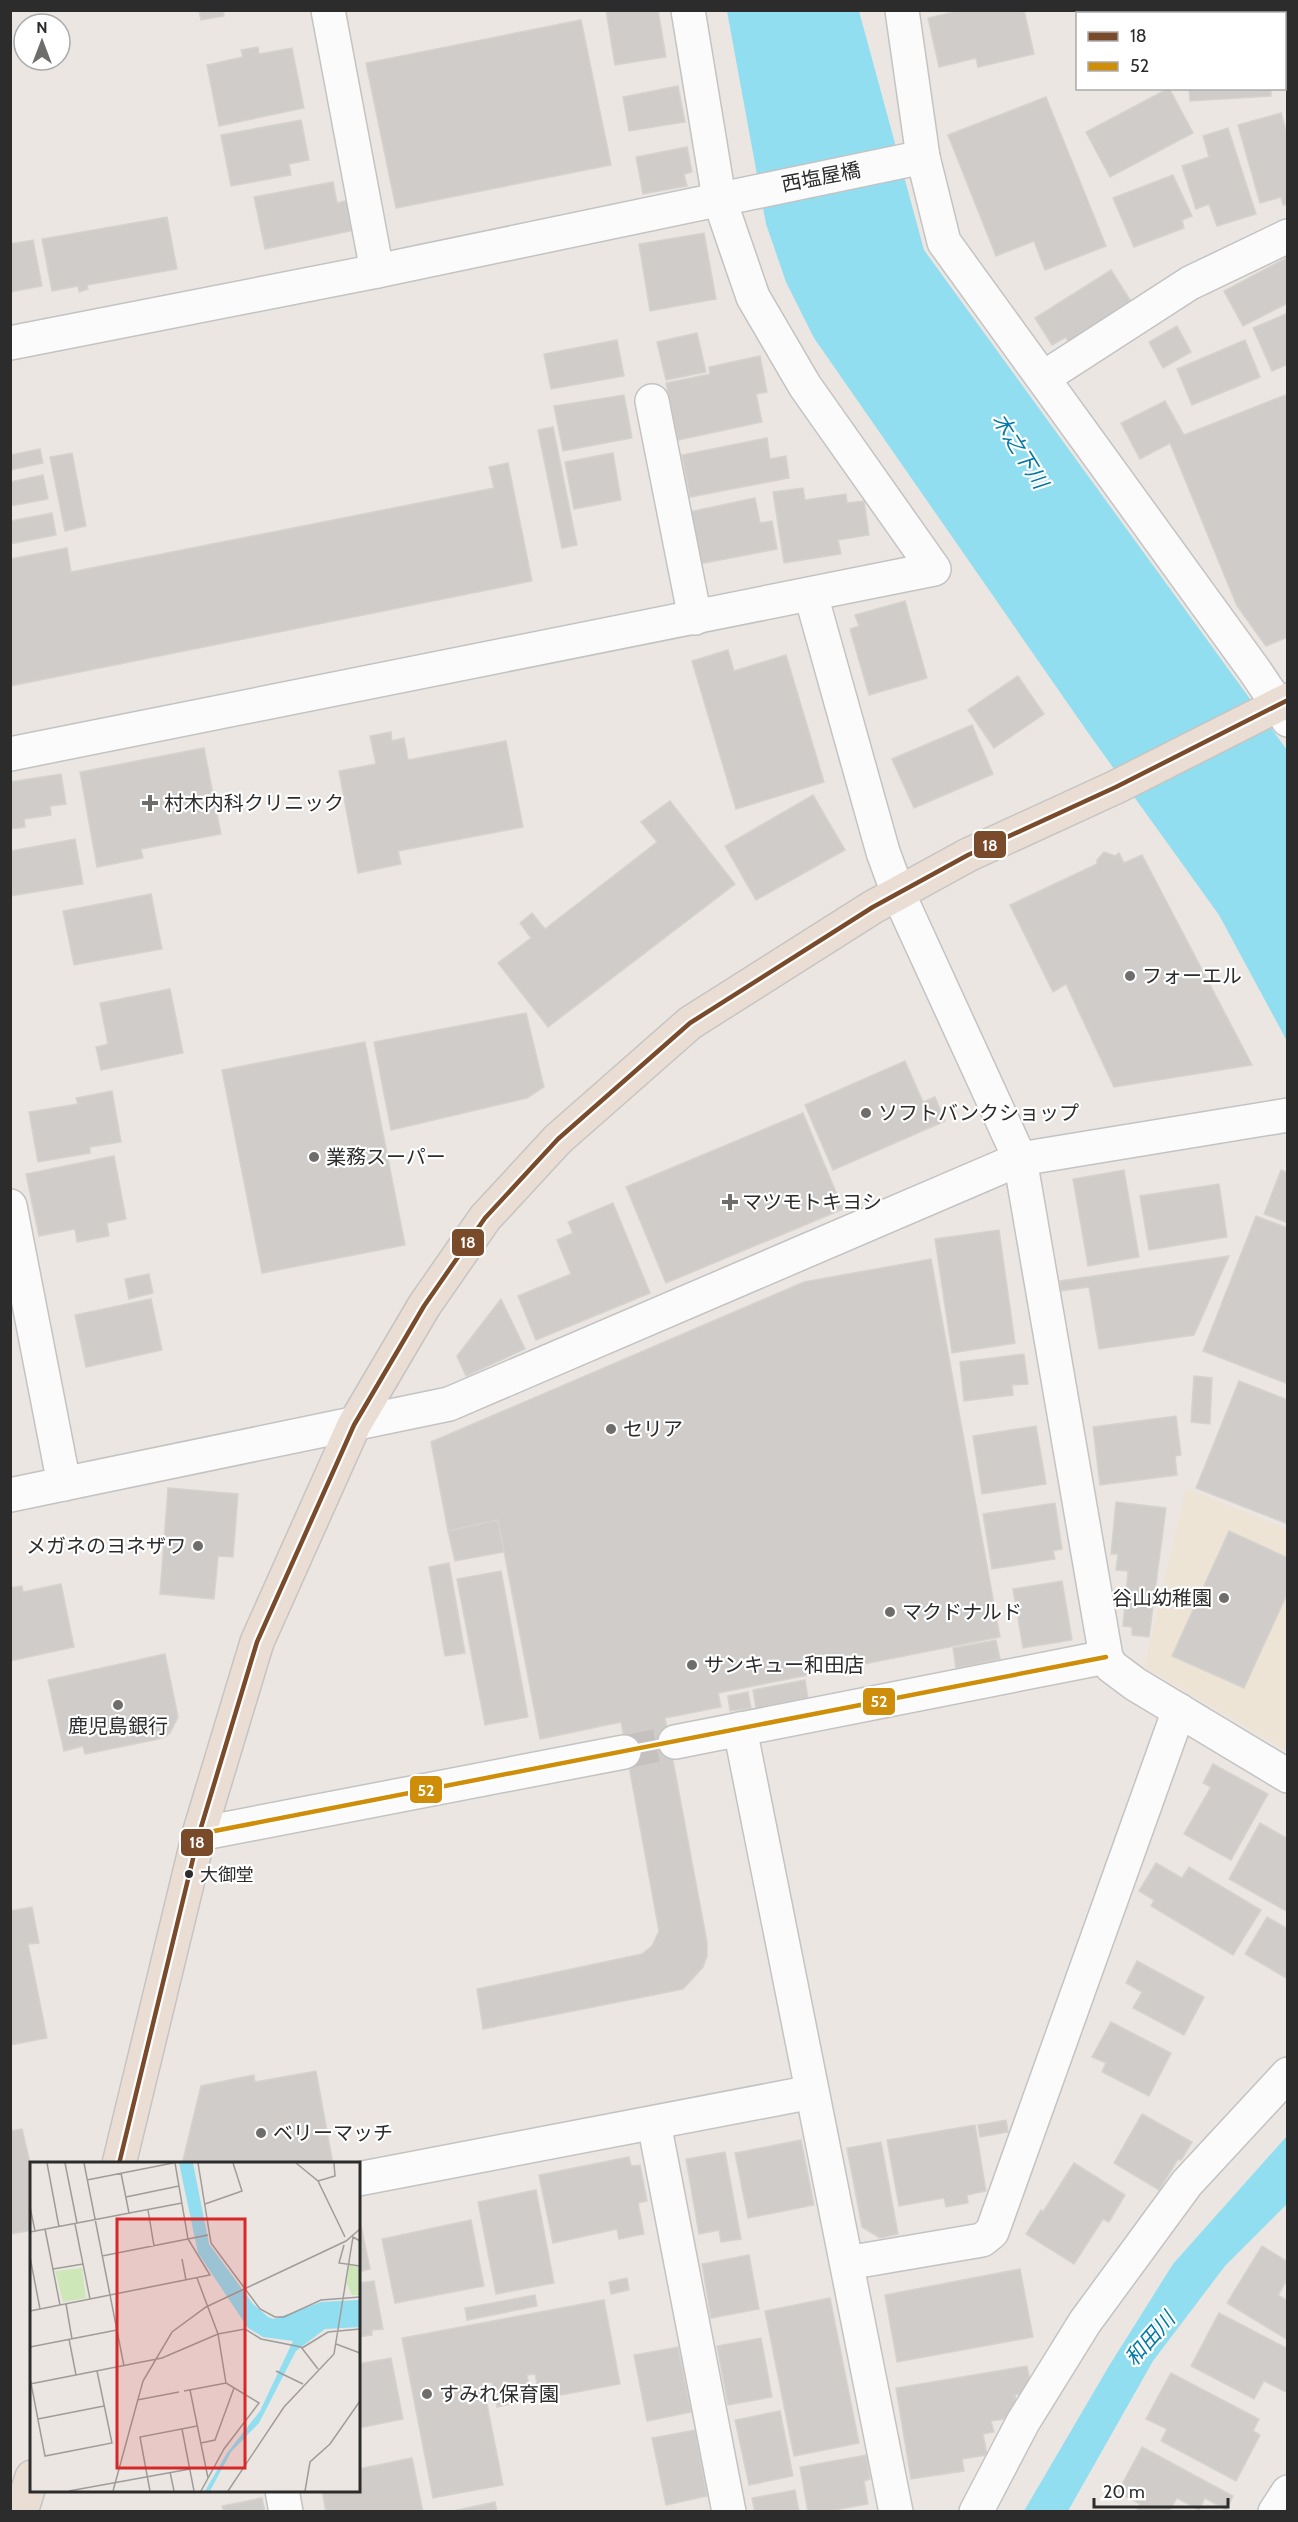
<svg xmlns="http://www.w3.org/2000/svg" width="1298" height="2522" font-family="Cabin,'Noto Sans JP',sans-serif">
<rect width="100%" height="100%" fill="#ebe6e2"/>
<path fill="#eee4d6" d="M1186 1488 1287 1529V1751L1144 1667Z"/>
<g fill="#91def1">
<path d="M727 11H859L924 250 1287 750V1041L1219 915 1089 734 814 338 786 282 766 224Z"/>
<path d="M1287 2136V2204L1225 2266 1153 2361 1068 2511H1024L1109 2366 1173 2264Z"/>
</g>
<g fill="#d0ccc9" stroke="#d6d2ce" stroke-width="1.5">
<path d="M199 10H223L224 16 201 20Z"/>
<path d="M606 10H658L666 57 615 65Z"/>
<path d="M962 10H1024L1034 54 978 67 976 58 939 67 928 18Z"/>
<path d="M581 20 611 165 396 208 366 63Z"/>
<path d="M258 47 259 54 292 48 304 108 219 126 207 65 243 57 241 50Z"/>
<path d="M678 86 685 122 629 131 623 97Z"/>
<path d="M1169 88 1193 133 1110 177 1086 132Z"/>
<path d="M1189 88H1271V96L1190 101Z"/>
<path d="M1046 97 1106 246 1045 270 1034 241 996 256 948 135Z"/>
<path d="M1281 113 1288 137V204L1283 205 1281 197 1260 203 1238 125Z"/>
<path d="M301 120 309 160 289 164 291 175 231 186 221 135Z"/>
<path d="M1228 128 1256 214 1217 226 1209 204 1196 209 1182 166 1209 157 1203 136Z"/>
<path d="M687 147 692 172 684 174 687 186 643 194 636 157Z"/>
<path d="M1173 175 1192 216 1182 220 1184 228 1134 247 1113 198Z"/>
<path d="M333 182 337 203 349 200 355 230 265 249 254 197Z"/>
<path d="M167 217 177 269 87 285 88 289 79 292 78 286 52 291 42 239Z"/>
<path d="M704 233 716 299 650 311 639 244Z"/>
<path d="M33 240 42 286 10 292V244Z"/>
<path d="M1288 257V303L1243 326 1224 291Z"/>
<path d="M1111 270 1132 303 1069 343 1066 337 1052 345 1035 318Z"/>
<path d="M1288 313V364L1272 371 1253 328Z"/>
<path d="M1177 326 1191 352 1163 368 1149 342Z"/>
<path d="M697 333 706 372 666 380 657 342Z"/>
<path d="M617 340 624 376 551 389 544 354Z"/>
<path d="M1245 340 1260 377 1192 405 1177 369Z"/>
<path d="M760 356 767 392 756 394 762 422 678 440 666 383 710 374 709 367Z"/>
<path d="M1288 394V637L1266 646 1237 606 1170 443 1140 459 1121 423 1165 401 1184 435Z"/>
<path d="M624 395 632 438 563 451 554 406Z"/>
<path d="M553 427 577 545 562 548 538 430Z"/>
<path d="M767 438 770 459 786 456 789 478 690 497 682 455Z"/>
<path d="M40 449 43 463 10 470V455Z"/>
<path d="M72 453 86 526 65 531 50 457Z"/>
<path d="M613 453 621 500 574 509 565 462Z"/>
<path d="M508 463 532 581 10 686V559L67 548 71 572 494 488 489 467Z"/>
<path d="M43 475 48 499 10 506V482Z"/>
<path d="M803 488 805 500 846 494 847 503 864 501 869 535 838 540 841 554 784 563 773 492Z"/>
<path d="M755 498 760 523 772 521 777 549 699 564 689 512Z"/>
<path d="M52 513 56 535 10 544V521Z"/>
<path d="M905 601 927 678 869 695 850 629 859 626 855 615Z"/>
<path d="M728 650 734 671 786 655 824 782 736 809 692 661Z"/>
<path d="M1018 676 1044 714 994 748 968 710Z"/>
<path d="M972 725 993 774 914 808 892 759Z"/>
<path d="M391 732 392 741 404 738 408 760 506 741 523 827 398 851 401 864 358 873 339 771 376 764 370 736Z"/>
<path d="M204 748 221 834 141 849 143 858 97 867 80 772Z"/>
<path d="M61 774 66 804 50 806 51 815 24 819 25 827 10 829V782Z"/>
<path d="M813 795 845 850 756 900 725 846Z"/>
<path d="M670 801 735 884 548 1027 498 963 531 938 520 923 532 913 545 929 657 842 641 822Z"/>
<path d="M75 839 83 884 10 896V851Z"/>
<path d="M1104 852 1115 856 1119 853 1124 863 1142 855 1252 1065 1114 1087 1066 984 1053 992 1010 905 1097 864V860Z"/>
<path d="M151 894 162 949 74 965 63 911Z"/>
<path d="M170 989 183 1053 101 1070 96 1047 108 1044 100 1003Z"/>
<path d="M526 1013 544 1087 527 1098 391 1130 374 1042Z"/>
<path d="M365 1042 405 1245 262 1273 222 1070Z"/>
<path d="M905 1061 923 1102 935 1097 945 1121 833 1170 805 1105Z"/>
<path d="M112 1091 121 1142 90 1147V1153L38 1162 29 1112 78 1104 76 1098Z"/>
<path d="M803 1113 843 1209 666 1283 626 1187Z"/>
<path d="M114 1156 126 1219 107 1223 109 1236 77 1242 75 1229 39 1236 26 1174Z"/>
<path d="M1124 1170 1139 1257 1088 1266 1073 1179Z"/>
<path d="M1281 1170 1288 1173V1223L1264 1214Z"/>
<path d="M1219 1184 1227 1237 1149 1250 1140 1196Z"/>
<path d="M613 1203 650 1293 536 1340 518 1296 571 1274 557 1240 573 1233 568 1222Z"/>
<path d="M1256 1216 1288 1228V1384L1203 1351Z"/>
<path d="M999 1230 1015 1343 952 1353 935 1239Z"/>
<path d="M1229 1256 1194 1335 1099 1349 1089 1287 1061 1291 1060 1281Z"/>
<path d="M931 1259 1000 1637 718 1693 721 1707 665 1718 707 1942V1956L703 1967 683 1989 483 2029 477 1989 642 1954 652 1946 659 1931 621 1722 540 1739 498 1520 448 1531 431 1442 804 1282Z"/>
<path d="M149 1274 153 1293 129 1299 125 1279Z"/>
<path d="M151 1299 162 1350 86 1367 75 1315Z"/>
<path d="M501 1299 525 1349 466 1376 457 1356Z"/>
<path d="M1024 1354 1028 1384 1012 1385 1013 1395 964 1401 960 1362Z"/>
<path d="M1194 1376 1212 1378 1210 1424 1191 1422Z"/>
<path d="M1239 1381 1288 1400V1524L1196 1488Z"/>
<path d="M1176 1416 1181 1455 1175 1456 1177 1475 1100 1485 1093 1427Z"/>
<path d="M1036 1426 1046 1484 982 1494 973 1436Z"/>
<path d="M168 1488 238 1494 233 1557 218 1556 214 1599 160 1594Z"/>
<path d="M1116 1502 1166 1508 1149 1637 1132 1635V1627L1123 1626 1128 1571 1116 1570 1118 1554H1111Z"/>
<path d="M1055 1503 1062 1549 1053 1551 1055 1559 992 1569 983 1514Z"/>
<path d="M498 1520 504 1552 455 1561 448 1531Z"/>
<path d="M1229 1531 1288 1558V1592L1244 1688 1172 1656Z"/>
<path d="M449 1563 465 1653 445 1656 429 1567Z"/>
<path d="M501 1571 528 1717 485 1725 457 1579Z"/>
<path d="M1062 1581 1072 1640 1023 1648 1013 1589Z"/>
<path d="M61 1584 74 1647 10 1661V1588L22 1586 23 1592Z"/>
<path d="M996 1640 1000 1659 956 1668 953 1648Z"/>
<path d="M165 1654 178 1717 170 1733 165 1737 154 1740 85 1754 83 1746 64 1751 48 1680Z"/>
<path d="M805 1680 808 1698 756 1708 753 1690Z"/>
<path d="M748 1692 751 1708 730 1711 728 1696Z"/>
<path d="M1213 1764 1268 1794 1231 1860 1184 1834 1211 1787 1203 1783Z"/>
<path d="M1260 1823 1288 1839V1912L1229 1879Z"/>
<path d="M1156 1863 1182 1878 1189 1867 1261 1910 1233 1955 1151 1906 1154 1900 1139 1891Z"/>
<path d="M32 1907 39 1943 28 1944 47 2038 10 2045V1911Z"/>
<path d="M1267 1917 1288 1929V1979L1245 1954Z"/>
<path d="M1137 1961 1204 1997 1184 2035 1133 2008 1142 1992 1126 1983Z"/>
<path d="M1111 2022 1171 2053 1149 2096 1102 2072 1106 2063 1092 2057Z"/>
<path d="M316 2071 333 2164H182L201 2086 254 2075 255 2082Z"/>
<path d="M1142 2114 1192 2142 1181 2160 1178 2159 1159 2190 1114 2163Z"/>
<path d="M1006 2120 1008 2132 980 2137 978 2125Z"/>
<path d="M975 2125 986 2191 967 2195 968 2203 946 2207 944 2198 899 2206 887 2140Z"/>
<path d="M22 2129 32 2171V2230L10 2234V2131Z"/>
<path d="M801 2140 814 2205 748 2218 735 2153Z"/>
<path d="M881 2142 898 2234 880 2238 862 2227 847 2148Z"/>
<path d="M725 2152 741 2239 721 2242 719 2230 699 2234 686 2159Z"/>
<path d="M629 2157 631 2166 640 2165 647 2201 638 2203 644 2234 619 2239 617 2229 553 2243 539 2175Z"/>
<path d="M1074 2163 1125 2195 1109 2222 1103 2219 1074 2264 1026 2234 1041 2210 1043 2212Z"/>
<path d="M536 2190 554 2283 496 2294 478 2202Z"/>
<path d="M359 2216 370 2269 358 2272V2216Z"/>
<path d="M471 2220 484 2286 395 2303 382 2239Z"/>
<path d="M1262 2246 1288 2262V2278L1278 2295 1288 2301V2340L1227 2303Z"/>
<path d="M749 2255 759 2309 711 2318 702 2264Z"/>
<path d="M1020 2269 1033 2337 897 2362 885 2295Z"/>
<path d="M627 2278 629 2290 611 2294 609 2282Z"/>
<path d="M374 2281 383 2329 372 2330V2335L358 2337V2283Z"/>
<path d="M535 2295 537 2306 467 2320 465 2308Z"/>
<path d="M830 2298 859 2443 794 2456 765 2311Z"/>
<path d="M604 2300 620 2384 540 2399 535 2374 527 2375 531 2400 497 2407 492 2382 483 2384 503 2485 433 2498 402 2338Z"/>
<path d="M1219 2313 1288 2349V2393L1264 2381 1254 2399 1191 2366Z"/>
<path d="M761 2338 772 2397 728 2405 717 2346Z"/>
<path d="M678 2347 691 2412 647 2421 634 2355Z"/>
<path d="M391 2358 403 2419 358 2428V2364Z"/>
<path d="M1027 2366 1031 2386 1024 2393 1015 2395 1017 2407 1009 2418 991 2421 994 2432 983 2434 987 2455 962 2459 964 2471 911 2479 896 2388Z"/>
<path d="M1171 2373 1259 2419 1253 2431 1260 2435 1236 2481 1161 2441 1167 2429 1146 2419Z"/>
<path d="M780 2411 793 2476 749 2485 735 2420Z"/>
<path d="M695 2430 707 2496 666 2505 652 2438Z"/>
<path d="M1142 2447 1233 2496 1226 2510 1205 2498 1199 2510 1177 2498 1169 2512H1136L1140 2504 1118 2492Z"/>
<path d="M866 2455 870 2479 864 2481 868 2504 823 2512H808L800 2467Z"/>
<path d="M412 2458 423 2512H326L322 2490H358V2469Z"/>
<path d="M795 2490 799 2512H755L752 2498Z"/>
<path d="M262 2498 265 2512H224L222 2506Z"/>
<path d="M495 2502 497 2512H448Z"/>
</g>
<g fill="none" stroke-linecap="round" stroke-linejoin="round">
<path stroke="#c5c1be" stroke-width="33" stroke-dasharray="33 16" stroke-linecap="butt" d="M624 1752 675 1742"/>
<g stroke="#c4c3c3" stroke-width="36">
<g id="minor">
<path d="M328 10 377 271"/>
<path d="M902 10 923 157 944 242 1255 671 1288 720"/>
<path d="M10 343 377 271 923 157"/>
<path d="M1043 378 1190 283 1288 236"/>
<path d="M652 401 695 618"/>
<path d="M811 595 883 852 898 893 1020 1159 1106 1657 1111 1666 1135 1684 1288 1776"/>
<path d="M10 754 934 569 805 386 753 297 719 198 688 10"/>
<path d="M10 1206 64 1484"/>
<path d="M10 1495 449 1404 1020 1159 1288 1115"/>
<path d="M740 1729 896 2512"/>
<path d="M675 1742 1106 1657"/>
<path d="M199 1834 624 1752"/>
<path d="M654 2123 729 2512"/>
<path d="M358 2179 812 2092"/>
<path d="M847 2263 982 2240 992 2232 1179 1710"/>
<path d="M282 2490 286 2512"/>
<path d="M976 2512 1023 2422 1085 2322 1187 2183 1288 2074"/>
<path d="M1275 2512 1288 2492"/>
</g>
</g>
<g stroke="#c6c4c2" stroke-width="36">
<g id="highway">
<path d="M119 2164 199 1834 257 1642 354 1425 424 1306 485 1218 558 1139 690 1023 873 907 968 855 1116 787 1288 700"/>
<path d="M21 2512 32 2477"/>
</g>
</g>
<use href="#minor" stroke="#fcfbfb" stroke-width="33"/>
<use href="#highway" stroke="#e9ddd4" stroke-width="33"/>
<g stroke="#fff" stroke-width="9">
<path id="bus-1" d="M119 2164 199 1834 257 1642 354 1425 424 1306 485 1218 558 1139 690 1023 873 907 968 855 1116 787 1288 700"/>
</g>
<g stroke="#fff" stroke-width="9">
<path id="bus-2" d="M199 1834 1106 1657"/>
</g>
<use href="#bus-1" stroke="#7a4b2a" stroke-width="4.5"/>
<use href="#bus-2" stroke="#ce8e09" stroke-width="4.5"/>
</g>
<g fill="#6f6d6c" stroke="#fff" stroke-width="2">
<path d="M147 794h6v6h6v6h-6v6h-6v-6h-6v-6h6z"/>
<circle cx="1130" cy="976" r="6"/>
<circle cx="866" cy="1113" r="6"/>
<circle cx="314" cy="1157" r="6"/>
<path d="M727 1193h6v6h6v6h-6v6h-6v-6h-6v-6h6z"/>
<circle cx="611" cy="1429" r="6"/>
<circle cx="198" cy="1546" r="6"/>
<circle cx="1224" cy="1598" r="6"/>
<circle cx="890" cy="1612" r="6"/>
<circle cx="692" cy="1665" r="6"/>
<circle cx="118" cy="1705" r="6"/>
<circle cx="261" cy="2133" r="6"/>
<circle cx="427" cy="2394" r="6"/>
</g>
<circle fill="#2c2c2c" stroke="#fff" stroke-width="2" cx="189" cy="1874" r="5"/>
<g text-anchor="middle" stroke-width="4.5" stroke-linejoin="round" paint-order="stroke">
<g font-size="18" fill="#2c2c2c" stroke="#fff" text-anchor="start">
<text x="200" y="1881">大御堂</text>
</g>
<g font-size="20" fill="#2c2c2c" stroke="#fff">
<text transform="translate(821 177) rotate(-11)" y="7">西塩屋橋</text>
</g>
<g font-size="20" fill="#2c2c2c" stroke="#fff" text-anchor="start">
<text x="164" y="810">村木内科クリニック</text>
<text x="1142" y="983">フォーエル</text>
<text x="878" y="1120">ソフトバンクショップ</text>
<text x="326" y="1164">業務スーパー</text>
<text x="742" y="1209">マツモトキヨシ</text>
<text x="623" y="1436">セリア</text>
<text x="186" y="1553" text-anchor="end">メガネのヨネザワ</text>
<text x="1212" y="1605" text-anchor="end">谷山幼稚園</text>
<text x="902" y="1619">マクドナルド</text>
<text x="704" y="1672">サンキュー和田店</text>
<text x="118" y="1733" text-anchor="middle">鹿児島銀行</text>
<text x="273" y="2140">ベリーマッチ</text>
<text x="439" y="2401">すみれ保育園</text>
</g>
<g font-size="21" font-style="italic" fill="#0479a8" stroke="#fff">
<text transform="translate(1020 451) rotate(58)" y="7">木之下川</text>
<text transform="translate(1150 2339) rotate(-49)" y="7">和田川</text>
</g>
</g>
<g transform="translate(30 2162)">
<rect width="330" height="330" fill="#ebe6e2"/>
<path d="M319 103 330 105V133H322L317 122ZM52 106 56 136 33 140 25 109Z" fill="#cee7b9"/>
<path d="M149 1H163L179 82 223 142 238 155 244 157 291 140 330 138V165L295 167 266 189 229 261 201 290 180 329H175L197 291 230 249 263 179 233 175 218 166 168 91Z" fill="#91def1"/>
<path fill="none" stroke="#9f9c99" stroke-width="1.5" d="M17 1 29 65M35 1 47 61M54 1 94 204M168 1 181 81 230 147 245 155H254L291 138 330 135M266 1 288 19 315 75M91 11 99 51M57 18 143 1M288 19 305 14 304 1M96 35 149 24M175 42 212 29 203 1M0 45 5 69M118 48 124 84M45 62 60 137M15 67 30 143M0 70 152 41M314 83 309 101 330 104M72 94 178 73M0 95 10 147M152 97 156 118M23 107 53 102M167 116 188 172 196 221 229 241 194 287 171 329M36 142 42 177M0 149 180 113 158 77 145 1M39 177 46 213M306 182 330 191M0 185 87 168M272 186 298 170 330 167M246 209 273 222M0 216 15 294 82 281 67 209M0 222 132 196 188 172 215 167 231 177 271 185 288 207M160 228 178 316M154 229 196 221M107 238 149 230M8 257 74 244M152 267 164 329M171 281 185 278 204 226M140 310 144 329M39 329 160 307M83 329 113 219 142 170 176 145 316 79 330 67M120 329 110 275 167 264M198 329 254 245 304 192 323 75 330 79M275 329 280 300 300 282 330 239"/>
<path fill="#d62828" fill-opacity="0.15" stroke="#d62828" stroke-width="3" d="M87 57H215V306H87Z"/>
<rect width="330" height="330" fill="none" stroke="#2c2c2c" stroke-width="3"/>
</g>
<g stroke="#fff" stroke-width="2">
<rect x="973" y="830" width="34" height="29" rx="6" fill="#7a4b2a"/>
<rect x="451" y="1228" width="34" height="29" rx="6" fill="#7a4b2a"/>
<rect x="862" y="1687" width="34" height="29" rx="6" fill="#ce8e09"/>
<rect x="409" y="1775" width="34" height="29" rx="6" fill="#ce8e09"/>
<rect x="180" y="1828" width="34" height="29" rx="6" fill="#7a4b2a"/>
</g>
<g font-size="16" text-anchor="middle" font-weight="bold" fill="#fff">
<text x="990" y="851">18</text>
<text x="468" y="1248">18</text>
<text x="879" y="1707">52</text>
<text x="426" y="1796">52</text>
<text x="197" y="1848">18</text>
</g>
<rect width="1298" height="2522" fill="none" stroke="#2c2c2c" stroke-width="24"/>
<rect x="1076" y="12" width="210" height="78" fill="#ffffff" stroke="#ababab" stroke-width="1.5"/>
<rect x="1088" y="32" width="30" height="9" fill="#7a4b2a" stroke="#ababab" stroke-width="1.5"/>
<text x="1130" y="42" font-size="18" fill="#2c2c2c">18</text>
<rect x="1088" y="62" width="30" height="9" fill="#ce8e09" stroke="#ababab" stroke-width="1.5"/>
<text x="1130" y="72" font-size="18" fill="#2c2c2c">52</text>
<g transform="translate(42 42)"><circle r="28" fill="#ffffff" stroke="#ababab" stroke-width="1.5"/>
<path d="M0-4.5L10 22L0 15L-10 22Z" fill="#6f6d6c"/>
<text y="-9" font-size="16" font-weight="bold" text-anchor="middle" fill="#2c2c2c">N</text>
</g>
<path d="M1094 2498v9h134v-9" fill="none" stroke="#2c2c2c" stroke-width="3"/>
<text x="1103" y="2498" font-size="18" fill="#2c2c2c" stroke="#ffffff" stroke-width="4.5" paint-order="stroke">20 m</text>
</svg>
